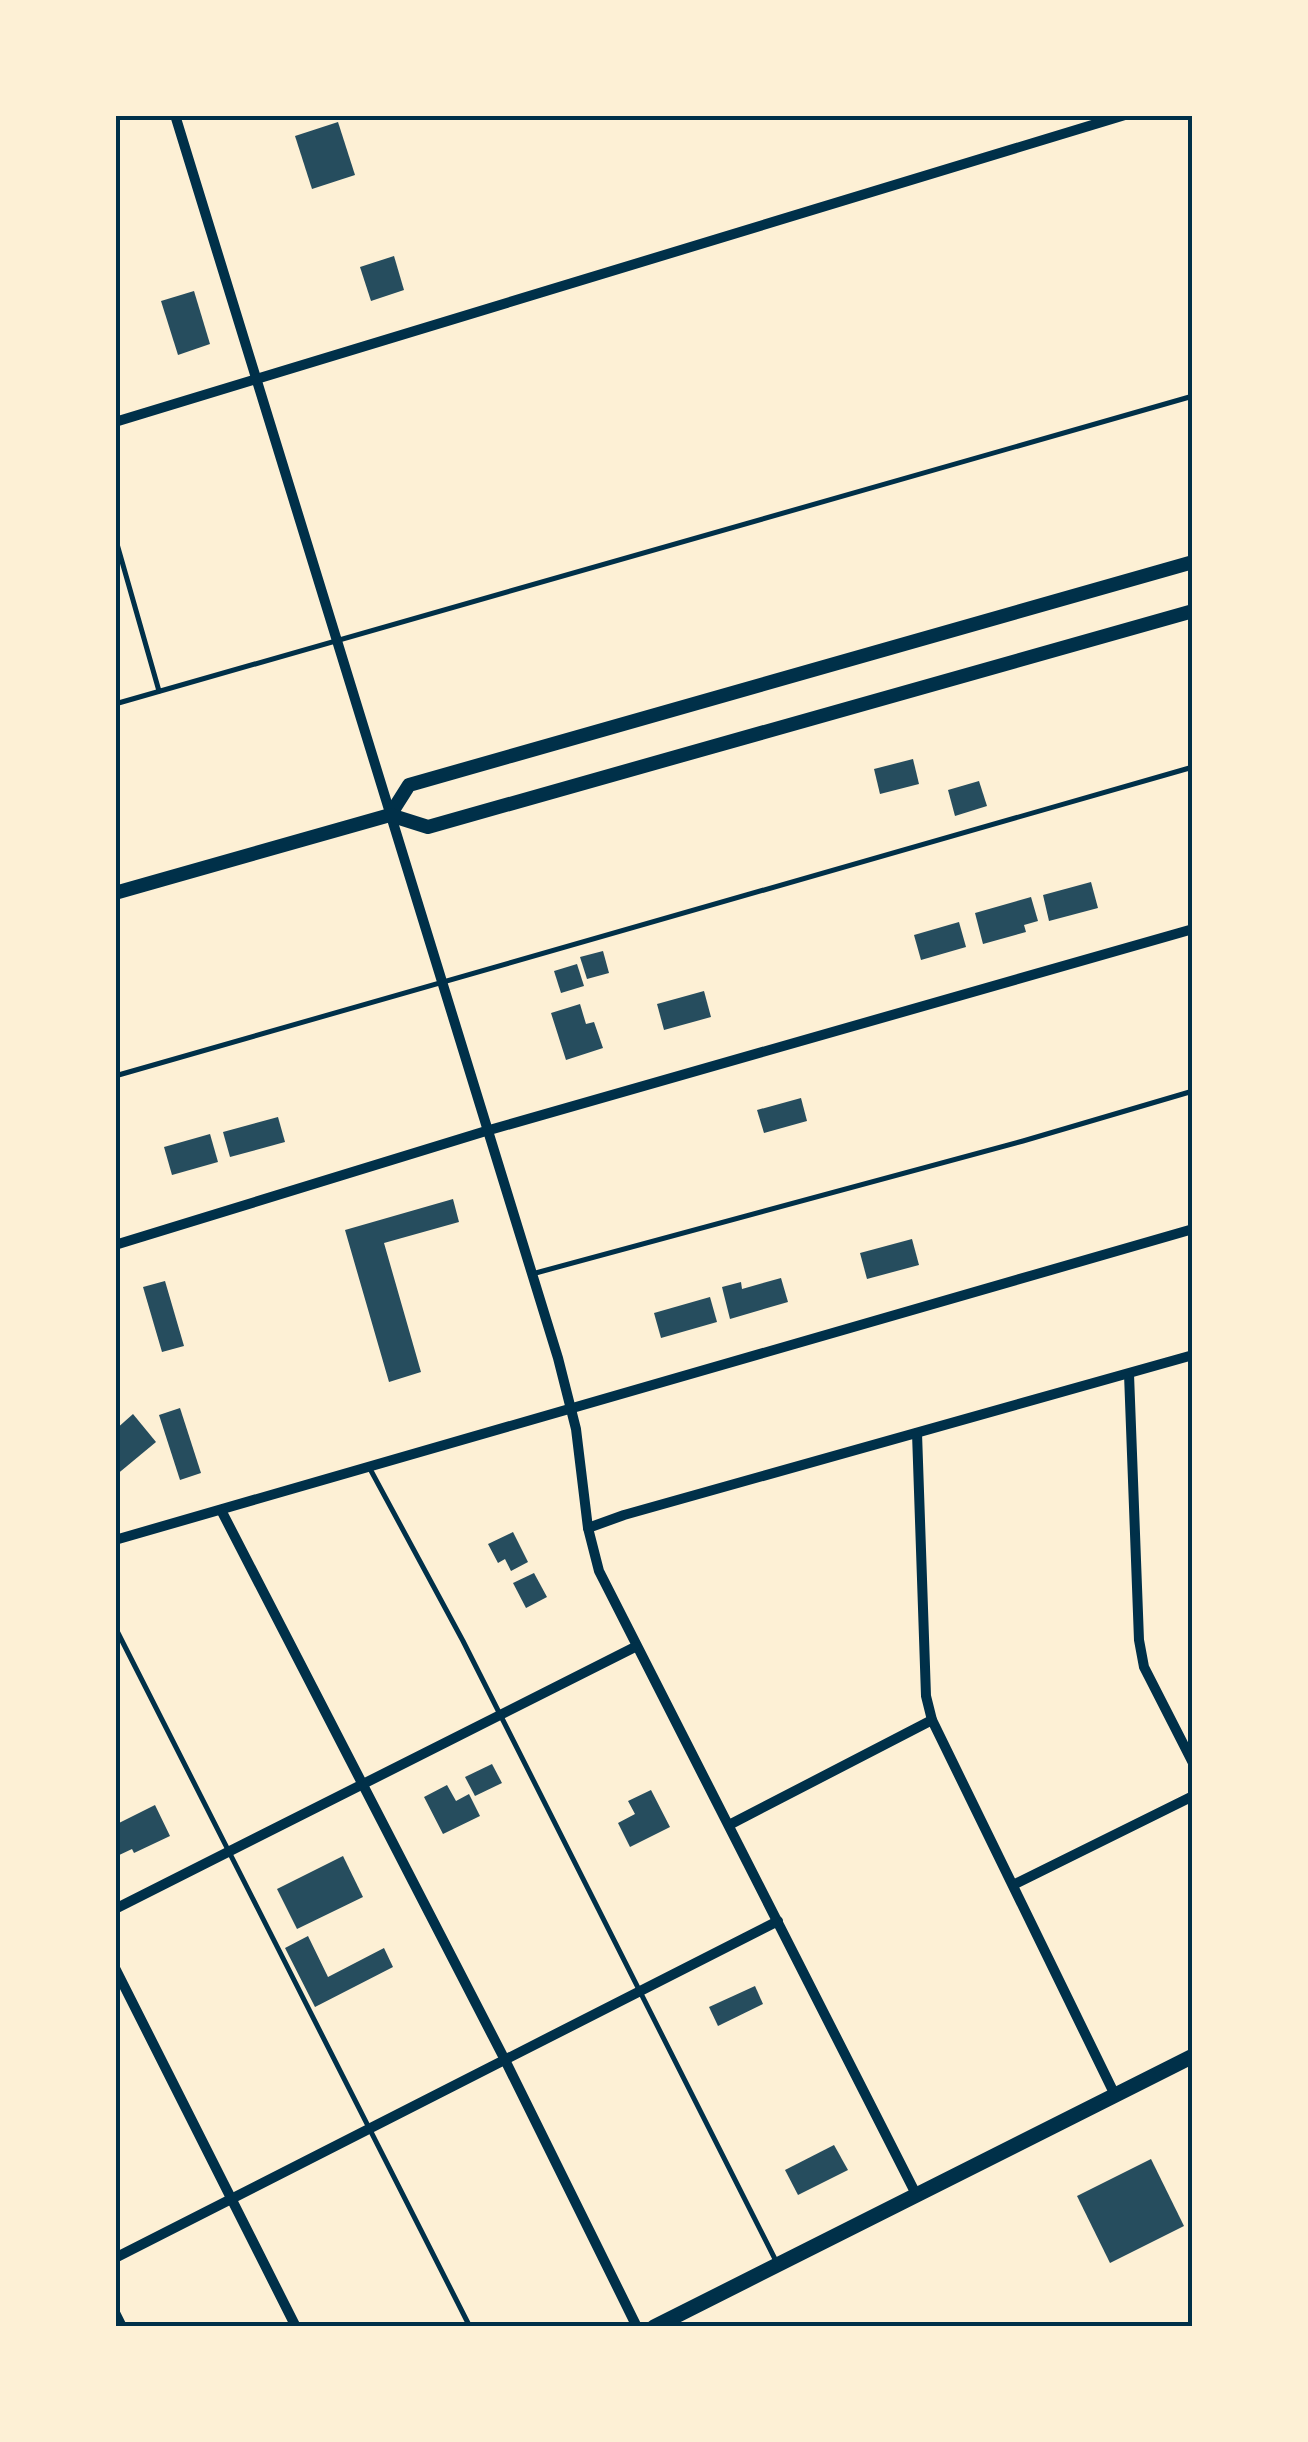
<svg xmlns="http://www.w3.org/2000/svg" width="1308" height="2442" font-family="'Source Sans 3',sans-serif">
<rect width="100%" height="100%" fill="#fdf0d5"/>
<g fill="#264d5e">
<path d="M338 122 355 175 312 189 295 136Z"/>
<path d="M394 256 404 290 371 301 360 267Z"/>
<path d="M194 291 210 344 178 355 161 301Z"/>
<path d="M913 759 919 784 880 794 874 769Z"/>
<path d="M979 781 987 806 955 816 948 790Z"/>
<path d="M1091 882 1098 908 1049 921 1043 895Z"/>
<path d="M1031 897 1038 921 1024 925 1026 932 983 944 975 913Z"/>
<path d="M959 922 966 947 921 960 914 935Z"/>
<path d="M603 951 609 973 587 979 580 957Z"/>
<path d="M577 964 584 986 561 993 554 971Z"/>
<path d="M704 991 711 1017 664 1030 657 1004Z"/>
<path d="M580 1004 586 1024 594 1022 603 1048 566 1060 551 1013Z"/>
<path d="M801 1098 807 1121 764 1133 757 1110Z"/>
<path d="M278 1117 285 1142 230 1157 223 1132Z"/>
<path d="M210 1134 218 1162 172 1175 164 1147Z"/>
<path d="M453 1199 459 1222 384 1243 421 1372 389 1382 345 1230Z"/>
<path d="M912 1239 919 1265 867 1279 860 1253Z"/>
<path d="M781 1278 788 1302 730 1319 722 1287 741 1282 742 1289Z"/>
<path d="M165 1281 184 1346 162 1352 143 1287Z"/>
<path d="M710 1297 717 1322 661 1338 654 1313Z"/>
<path d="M180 1408 201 1473 180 1480 159 1415Z"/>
<path d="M133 1414 156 1442 115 1476V1430Z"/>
<path d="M513 1532 528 1562 511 1571 505 1559 498 1563 488 1544Z"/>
<path d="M534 1573 547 1597 526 1608 513 1583Z"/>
<path d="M492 1764 502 1783 475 1796 465 1777Z"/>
<path d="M447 1785 456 1801 469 1794 480 1816 443 1834 424 1797Z"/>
<path d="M651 1790 670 1827 630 1847 618 1823 635 1814 628 1801Z"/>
<path d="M155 1805 170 1836 134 1853 132 1849 115 1857V1825Z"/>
<path d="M343 1856 363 1897 297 1929 277 1889Z"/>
<path d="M308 1936 328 1977 384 1948 393 1967 315 2007 285 1948Z"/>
<path d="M755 1986 763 2004 718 2026 709 2007Z"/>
<path d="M834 2145 848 2170 798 2195 785 2170Z"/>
<path d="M1151 2159 1184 2226 1110 2263 1077 2196Z"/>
</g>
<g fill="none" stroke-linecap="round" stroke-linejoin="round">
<g stroke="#003049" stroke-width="5">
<path d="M115 537 159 691"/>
<path d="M115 704 1193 396"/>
<path d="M115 1076 1193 767"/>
<path d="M532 1274 1023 1141 1193 1091"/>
<path d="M369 1467 463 1641 776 2261"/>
<path d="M115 1627 470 2327"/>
<path d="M115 2307 125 2327"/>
</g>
<g stroke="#003049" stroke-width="10">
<path d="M175 115 558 1358 576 1429 588 1528 599 1571 917 2196"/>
<path d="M115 422 1125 115"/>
<path d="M115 1245 486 1131 1193 929"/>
<path d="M1129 1374 1139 1640 1144 1667 1193 1763"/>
<path d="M917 1433 926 1696 932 1720 1115 2095"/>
<path d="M221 1510 505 2060 637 2327"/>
<path d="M588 1528 624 1515 1193 1355"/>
<path d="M115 1540 1193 1229"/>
<path d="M729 1825 932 1720"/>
<path d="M1015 1884 1193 1796"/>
<path d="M115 1909 635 1647"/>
<path d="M115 1968 296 2327"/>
<path d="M115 2258 778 1921"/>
</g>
<g stroke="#003049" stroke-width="14">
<path d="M390 815 409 785 1193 562"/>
<path d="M115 893 390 815 428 827 1193 611"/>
</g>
<path stroke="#003049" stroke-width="15" d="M654 2327 1193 2056"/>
</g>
<rect width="1308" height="2442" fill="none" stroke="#fdf0d5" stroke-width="235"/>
<rect x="118" y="118" width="1072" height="2206" fill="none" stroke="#003049" stroke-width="4"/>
</svg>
